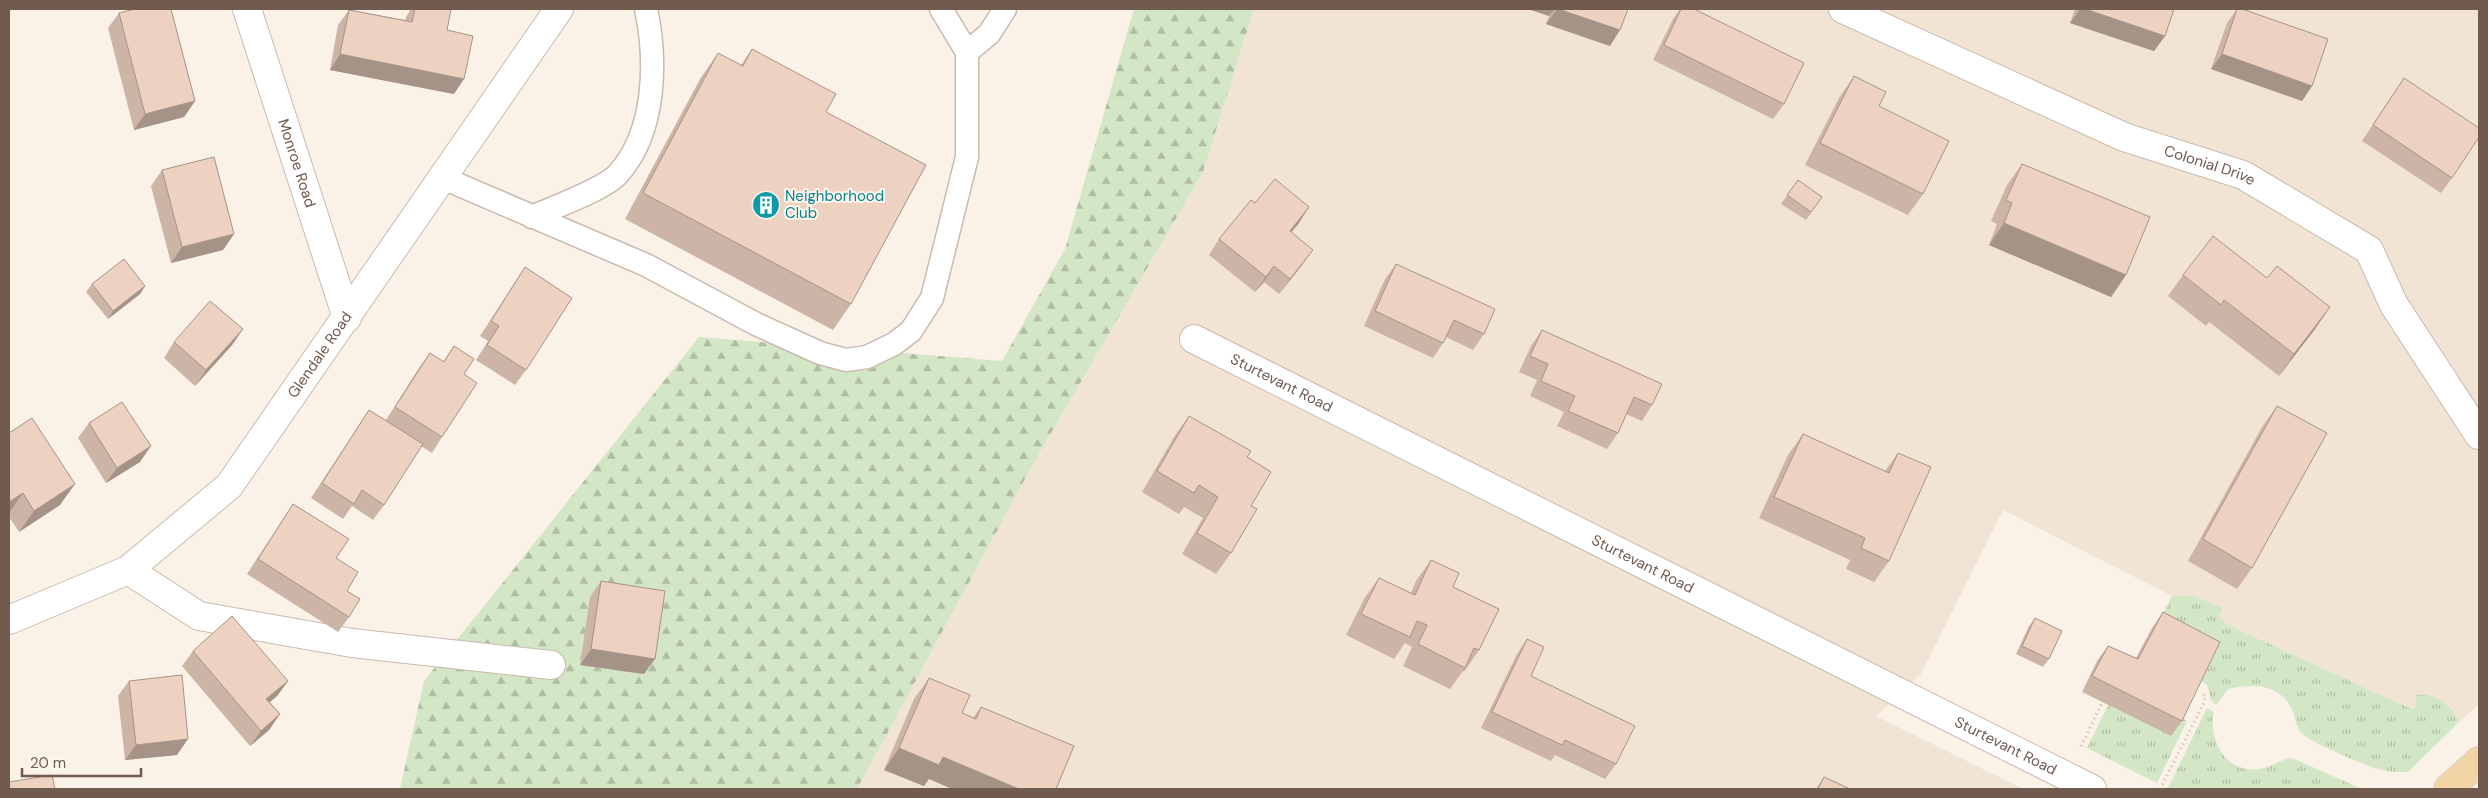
<svg xmlns="http://www.w3.org/2000/svg" width="2488" height="798" font-family="'DM Sans',sans-serif">
<defs>
<pattern id="grass-tufts" width="24" height="20" patternUnits="userSpaceOnUse" patternTransform="scale(1.25)"><rect width="24" height="20" fill="#d3e6c6"/><path d="M3 7l-1-3M5 7V3M7 7l1-3M15 17l-1-3M17 17v-4M19 17l1-3" fill="none" stroke="#b0bda3"/></pattern>
<pattern id="forest-firs" width="22" height="20" patternUnits="userSpaceOnUse" patternTransform="scale(1.25)"><rect width="22" height="20" fill="#d3e6c6"/><path d="M5 1l3.5 6h-7zM16 11l3.5 6h-7z" fill="#b0bda3"/></pattern>
</defs>
<rect width="100%" height="100%" fill="#faf2e6"/>
<path fill="#f1e4d5" d="M1254 9H2479V704L2457 724 2459 719 2448 704 2416 694V706L2414 709 2409 708 2226 624 2219 616 2222 608 2195 596H2172L2003 510 1921 674 1876 716 2023 789H857L1032 466 1203 172Z"/>
<g fill="url(#grass-tufts)">
<path d="M2172 596H2195L2223 608 2219 616 2226 624 2409 708 2414 709 2416 706 2415 694C2439 696 2445 699 2459 719L2457 724 2408 772C2398 772 2388 772 2378 769 2364 765 2310 742 2301 733 2296 727 2296 719 2293 712 2282 684 2254 683 2228 689L2216 705 2211 700 2207 685 2198 679 2155 629Z"/>
<path d="M2108 705 2171 736 2180 717 2187 721 2157 783 2087 748Z"/>
<path d="M2207 708 2214 712C2208 740 2226 774 2259 769 2271 768 2280 759 2292 758L2362 789 2168 788Z"/>
</g>
<path fill="url(#forest-firs)" d="M1134 9H1254L1203 172 1032 466 857 789H400L424 681 699 337 1002 361 1065 249Z"/>
<g fill="none" stroke-linecap="round" stroke-linejoin="round">
<g stroke="#cbbaae" stroke-width="25">
<g id="lane">
<path d="M967 52 989 34 1005 9"/>
<path d="M443 178 646 265 756 324 820 353 846 360 867 357 894 344 911 331 932 298 967 157V52L941 9"/>
<path d="M532 217C552 208 605 189 618 174 656 132 657 61 646 9"/>
</g>
</g>
<g stroke="#cbbaae" stroke-width="30">
<g id="street">
<path id="s1" d="M247 9 347 318"/>
<path id="s2" d="M1843 9 2124 137 2243 175 2369 250 2394 305 2479 435"/>
<path id="s3" d="M1194 339 2092 789"/>
<path d="M128 570 199 616 352 643 551 665"/>
<path id="s4" d="M9 620 128 570 229 486 559 9"/>
</g>
</g>
<g stroke="#d7d1cd" stroke-width="30">
<path id="primary" d="M2448 789 2479 761"/>
</g>
<g stroke="#d1b5a4" stroke-width="3" stroke-dasharray="1 4" stroke-linecap="butt">
<path d="M2081 746 2102 703"/>
<path d="M2160 789 2204 703 2205 696 2201 692"/>
</g>
<use href="#lane" stroke="#fff" stroke-width="22"/>
<use href="#street" stroke="#fff" stroke-width="28"/>
<use href="#primary" stroke="#f2d5a5" stroke-width="28"/>
</g>
<g fill="#ccb5a6">
<path d="M411 9H451L447 30 454 94 330 70 338 25 349 10 405 20 406 17Z"/>
<path d="M1528 9H1628L1610 46 1546 24 1549 16Z"/>
<path d="M1680 9H1694L1784 104 1773 119 1653 60 1673 19Z"/>
<path d="M2075 9H2174L2165 36 2154 51 2070 23Z"/>
<path d="M2237 9H2242L2312 86 2302 101 2211 69 2227 23Z"/>
<path d="M119 13 195 101 184 117 134 130 108 28Z"/>
<path d="M752 49 826 112 851 304 833 330 625 219 700 79 718 53 741 65Z"/>
<path d="M1854 76 1879 106 1923 194 1908 215 1805 165 1839 98Z"/>
<path d="M2404 78 2452 178 2441 193 2362 141Z"/>
<path d="M2022 164 2126 275 2111 297 1989 245 1997 224 1991 221 2007 185Z"/>
<path d="M162 170 234 234 223 250 171 263 151 186Z"/>
<path d="M1798 180 1822 197 1806 220 1781 204Z"/>
<path d="M1255 203 1299 223 1291 232 1302 265 1279 294 1264 282 1255 292 1209 255 1219 239Z"/>
<path d="M1396 264 1484 334 1473 350 1446 337 1443 343 1433 358 1364 326 1385 279Z"/>
<path d="M525 267 526 370 515 385 476 360 488 341 480 336Z"/>
<path d="M2183 275 2267 278 2330 307 2315 329 2279 376 2209 322 2206 326 2168 296Z"/>
<path d="M92 284 145 286 140 294 108 319 86 292Z"/>
<path d="M243 329 232 345 195 386 164 358 174 342Z"/>
<path d="M1542 330 1652 405 1642 421 1626 414 1618 433 1607 449 1557 426 1564 412 1530 396 1537 380 1519 372 1531 346Z"/>
<path d="M454 346 464 374 442 437 432 453 421 446 384 505 373 520 352 506 343 519 311 498 369 410 386 420 419 368 430 353 443 362Z"/>
<path d="M2277 406 2252 568 2237 589 2188 561 2262 427Z"/>
<path d="M1189 416 1247 457 1251 506 1231 553 1216 574 1182 554 1203 518 1184 507 1179 514 1142 492 1174 437Z"/>
<path d="M89 423 140 462 106 483 78 438Z"/>
<path d="M9 433 60 505 19 532 9 517Z"/>
<path d="M1803 434 1885 471 1898 453 1889 561 1874 582 1846 569 1850 560 1759 518 1788 455Z"/>
<path d="M293 504 336 558 349 617 338 632 247 574Z"/>
<path d="M1431 560 1453 587 1479 650 1464 672 1463 671 1450 689 1403 666 1412 647 1405 643 1394 659 1346 635 1364 599 1379 578 1411 593 1416 581Z"/>
<path d="M601 581 644 674 580 665 590 597Z"/>
<path d="M2163 612 2182 721 2171 736 2082 692 2097 661 2108 646 2136 658 2152 628Z"/>
<path d="M2035 618 2049 659 2043 667 2016 654 2029 626Z"/>
<path d="M1527 639 1531 676 1616 764 1605 779 1555 755 1551 761 1481 728 1517 654Z"/>
<path d="M193 651 288 681 277 696 270 702 280 714 269 730 250 746 182 666Z"/>
<path d="M929 678 962 713 973 718 981 707 1074 746 929 779 924 786 884 770 914 699Z"/>
<path d="M129 681 177 755 125 760 118 696Z"/>
<path d="M1824 777 1850 789H1816Z"/>
</g>
<g fill="#a69387">
<path d="M1528 9H1555L1549 16Z"/>
<path d="M1557 9H1558L1620 30 1610 46 1546 24Z"/>
<path d="M2080 9H2085L2165 36 2154 51 2070 23Z"/>
<path d="M340 54 464 79 454 94 330 70Z"/>
<path d="M2222 54 2312 86 2302 101 2211 69Z"/>
<path d="M195 101 184 117 134 130 145 114Z"/>
<path d="M1309 207 1299 223 1279 247 1290 231Z"/>
<path d="M2004 223 2126 275 2111 297 1989 245Z"/>
<path d="M234 234 223 250 171 263 182 247Z"/>
<path d="M1313 250 1302 265 1279 294 1290 279Z"/>
<path d="M1274 266 1264 282 1255 292 1266 277Z"/>
<path d="M145 286 140 294 108 319 113 311Z"/>
<path d="M2330 307 2315 329 2279 376 2294 354Z"/>
<path d="M243 329 232 345 195 386 206 370Z"/>
<path d="M151 446 140 462 106 483 117 468Z"/>
<path d="M75 484 60 505 19 532 34 511Z"/>
<path d="M23 493 9 513V502Z"/>
<path d="M591 649 655 659 644 674 580 665Z"/>
<path d="M288 681 277 696 256 714 266 699Z"/>
<path d="M280 714 269 730 250 746 261 731Z"/>
<path d="M188 739 177 755 125 760 136 745Z"/>
<path d="M899 748 943 757 1019 789H952L929 779 924 786 884 770Z"/>
</g>
<g fill="#edd2c1" stroke="#a69387">
<path d="M135 9H171L195 101 145 114 119 13Z"/>
<path d="M415 9H451L447 30 473 36 464 79 340 54 349 10 412 22Z"/>
<path d="M1558 9H1628L1620 30Z"/>
<path d="M1681 9H1694L1804 63 1784 104 1664 45Z"/>
<path d="M2085 9H2174L2165 36Z"/>
<path d="M2237 9H2242L2328 39 2312 86 2222 54Z"/>
<path d="M752 49 836 94 826 112 926 165 851 304 643 193 718 53 743 66Z"/>
<path d="M1854 76 1886 92 1879 106 1949 141 1923 194 1820 143Z"/>
<path d="M2404 78 2479 128V137L2452 178 2373 125Z"/>
<path d="M214 157 234 234 182 247 162 170Z"/>
<path d="M2022 164 2150 217 2126 275 2004 223 2012 203 2006 200Z"/>
<path d="M1275 179 1309 207 1290 231 1313 250 1290 279 1274 266 1266 277 1219 239 1251 200 1255 203Z"/>
<path d="M1798 180 1822 197 1811 212 1787 195Z"/>
<path d="M2213 236 2267 278 2277 266 2330 307 2294 354 2224 300 2221 305 2183 275Z"/>
<path d="M124 259 145 286 113 311 92 284Z"/>
<path d="M1396 264 1495 309 1484 334 1454 320 1443 343 1375 311Z"/>
<path d="M525 267 572 298 526 370 487 345 499 326 491 321Z"/>
<path d="M210 301 243 329 206 370 174 342Z"/>
<path d="M1542 330 1662 384 1652 405 1634 397 1618 433 1568 411 1575 396 1541 381 1548 364 1530 356Z"/>
<path d="M454 346 474 359 464 374 477 383 442 437 395 407 430 353 444 362Z"/>
<path d="M122 402 151 446 117 468 89 423Z"/>
<path d="M2277 406 2327 433 2252 568 2203 539Z"/>
<path d="M369 410 423 444 384 505 362 490 354 504 322 483Z"/>
<path d="M1189 416 1251 451 1247 457 1271 472 1251 506 1257 509 1231 553 1197 533 1218 497 1199 485 1194 493 1157 471Z"/>
<path d="M32 418 75 484 34 511 23 493 9 502V433Z"/>
<path d="M1803 434 1889 473 1898 453 1931 467 1889 561 1861 548 1865 538 1774 497Z"/>
<path d="M293 504 349 539 336 558 358 572 347 591 360 599 349 617 258 559Z"/>
<path d="M1431 560 1459 573 1453 587 1499 609 1479 650 1474 648 1465 668 1418 644 1427 625 1417 621 1410 637 1361 614 1379 578 1415 595Z"/>
<path d="M601 581 665 591 655 659 591 649Z"/>
<path d="M2163 612 2220 642 2182 721 2092 676 2108 646 2138 659Z"/>
<path d="M232 616 288 681 266 699 280 714 261 731 193 651Z"/>
<path d="M2035 618 2062 631 2049 659 2022 646Z"/>
<path d="M1527 639 1544 647 1531 676 1635 726 1616 764 1565 740 1562 745 1492 712Z"/>
<path d="M182 675 188 739 136 745 129 681Z"/>
<path d="M929 678 970 695 962 713 976 719 981 707 1074 746 1056 789H1019L943 757 939 765 899 748Z"/>
<path d="M52 775 55 789H9V782Z"/>
<path d="M1824 777 1850 789H1818Z"/>
</g>
<defs>
<g id="building-disc" transform="scale(1.4375)"><circle r="9.5" fill="#0f9aa8" stroke="#fdf6ec"/><path d="M-4-6H4V6H1V3H-1V6H-4ZM-2.5-4.3h1.7v1.8h-1.7ZM.8-4.3h1.7v1.8H.8ZM-2.5-1h1.7V.8h-1.7ZM.8-1h1.7V.8H.8Z" fill="#fff"/></g>
</defs>
<g fill-rule="evenodd">
<use href="#building-disc" x="766" y="205"/>
</g>
<g text-anchor="middle" stroke-width="4" stroke-linejoin="round" paint-order="stroke">
<g font-size="15" fill="#715a4e" stroke="#fdf6ec">
<text dy="5" stroke="none"><textPath href="#s1" startOffset="162">Monroe Road</textPath></text>
<text dy="5" stroke="none"><textPath href="#s2" startOffset="399">Colonial Drive</textPath></text>
<text dy="5" stroke="none"><textPath href="#s4" startOffset="420">Glendale Road</textPath></text>
<text dy="5" stroke="none"><textPath href="#s3" startOffset="98">Sturtevant Road</textPath></text>
<text dy="5" stroke="none"><textPath href="#s3" startOffset="502">Sturtevant Road</textPath></text>
<text dy="5" stroke="none"><textPath href="#s3" startOffset="908">Sturtevant Road</textPath></text>
</g>
<g font-size="15" fill="#0d838f" stroke="#fdf6ec" text-anchor="start">
<text x="785" y="201">Neighborhood<tspan x="785" dy="17">Club</tspan></text>
</g>
</g>
<rect width="2488" height="798" fill="none" stroke="#715a4e" stroke-width="20"/>
<path d="M22 768v8h119v-8" fill="none" stroke="#715a4e" stroke-width="2.5"/>
<text x="30" y="768" font-size="15" fill="#715a4e" stroke="#fdf6ec" stroke-width="4" paint-order="stroke">20 m</text>
</svg>
